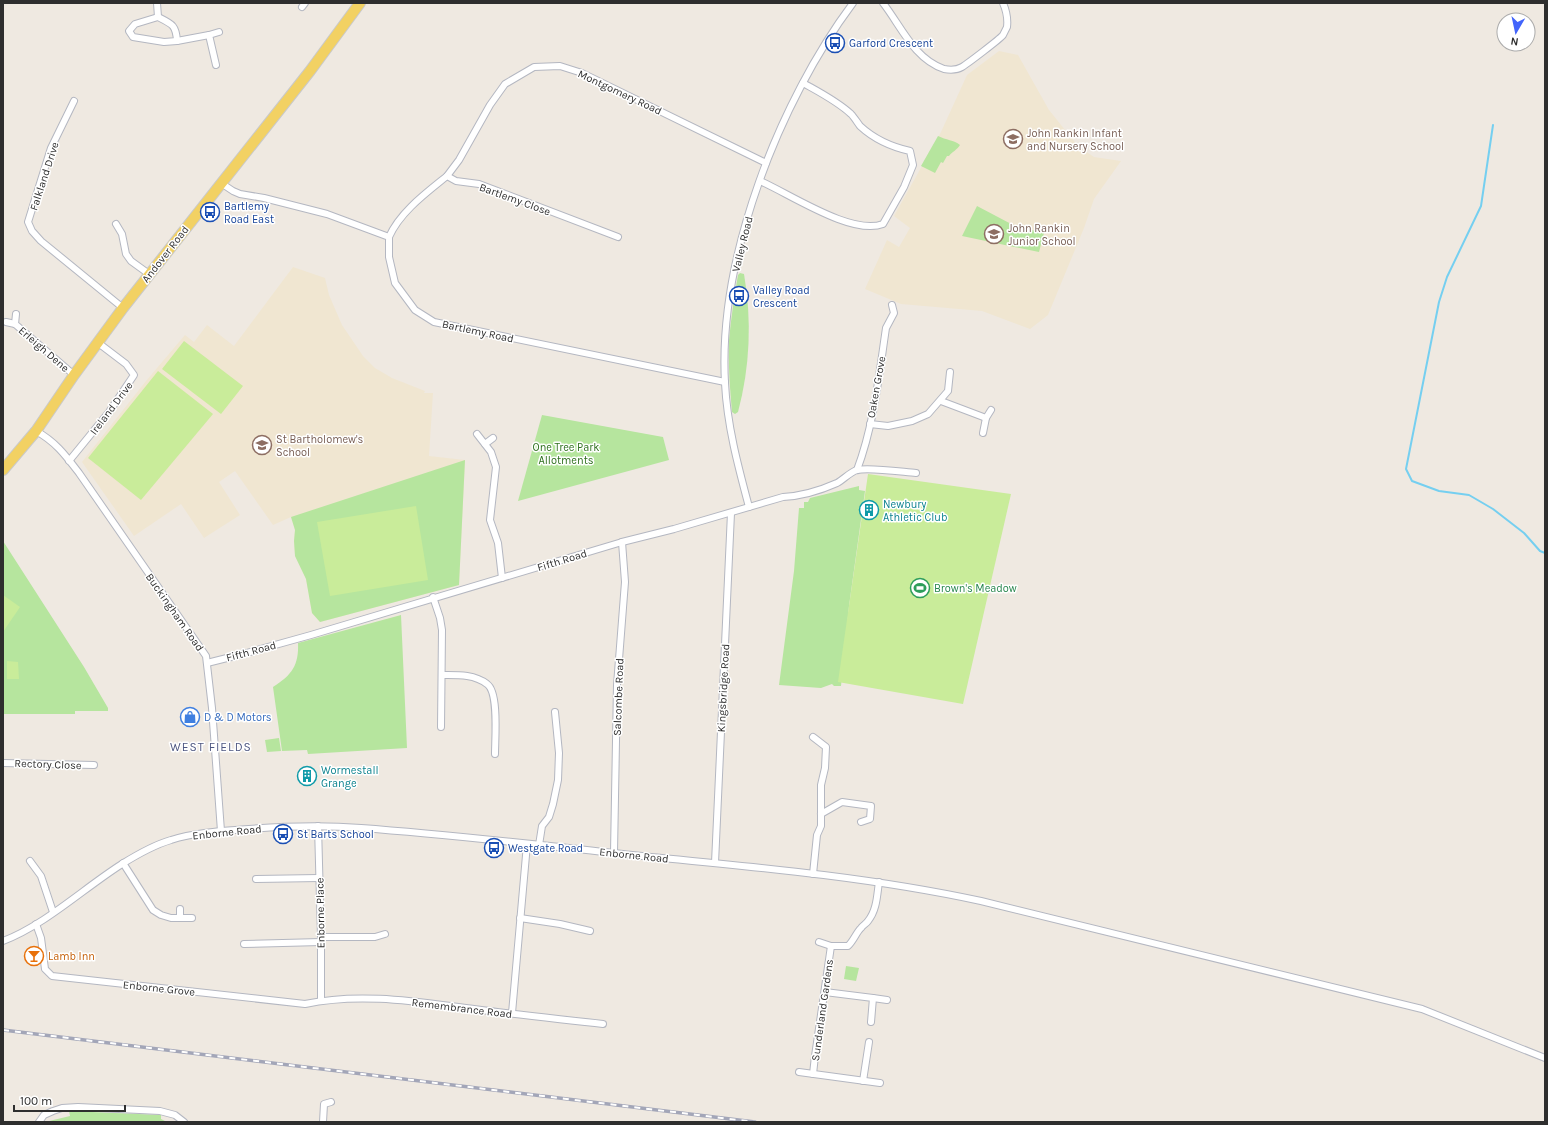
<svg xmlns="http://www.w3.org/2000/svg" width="1548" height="1125" font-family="Karla,sans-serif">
<rect width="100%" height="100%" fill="#efe9e1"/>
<g fill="#f0e6d1">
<path d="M999 51 1018 55 1049 110 1078 146 1094 157 1121 161 1094 199 1084 228 1048 315 1030 329 982 311 901 304 865 289 887 240 899 247 910 228 894 216 941 132 967 75Z"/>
<path d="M293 267 325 278 329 295 342 325 363 356 375 368 392 378 425 391 424 393H433L429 456 465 460 459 585 320 622 312 613 306 579 295 556 294 541 295 530 291 517 273 525 235 471 219 482 240 515 204 538 181 504 134 536 82 462 146 381 185 335 194 342 207 325 234 346Z"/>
</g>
<g fill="#b6e59e">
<path d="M938 136C946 140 954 140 960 145 957 150 952 152 949 156H947L943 163 941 162 935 173 921 166Z"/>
<path d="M977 206 1015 226 1044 233 1039 252 962 236Z"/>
<path d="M740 273 744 274C752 320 750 367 738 412L735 414 732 412C730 389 728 364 729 340 731 319 734 297 738 275Z"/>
<path d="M542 415 663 437 669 460 518 501Z"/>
<path d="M465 460 459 585 320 622 312 613 306 579 295 556 294 541 295 530 291 517Z"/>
<path d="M859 486V490L865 491 849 606 841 686H834L832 684 821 688 779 685 794 571 799 508H804V502H808L810 498Z"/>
<path d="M3 541 84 667 108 708V711H75V714H3Z"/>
<path d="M401 615 407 748 308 754 307 750 282 751 273 687C292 675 299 665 298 643Z"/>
<path d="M279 738 281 751 267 752 265 740Z"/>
<path d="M846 966 859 968 856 981 844 979Z"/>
<path d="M69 1111 161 1115V1119L167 1122H45L70 1116Z"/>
</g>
<g fill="#c9ec9a">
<path d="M184 341 243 386 221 414 162 369Z"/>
<path d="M158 371 213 414 141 500 88 458Z"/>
<path d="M868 474 1011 494 963 704 838 682Z"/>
<path d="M416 506 428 580 330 596 317 522Z"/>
<path d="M3 595 20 607 3 632Z"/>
<path d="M7 661 18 662 19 679H7Z"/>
</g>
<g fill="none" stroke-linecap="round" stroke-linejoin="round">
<path stroke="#75cff0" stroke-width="2" d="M1493 125 1481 206 1447 277 1439 302 1406 469 1412 481 1439 491 1469 495 1493 509 1524 533 1540 551 1545 553"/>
<g stroke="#b4b7c1" stroke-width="8">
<g id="street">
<path d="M157 3 158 17"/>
<path d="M883 3C901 26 914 59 944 69 950 70 957 70 962 67 967 64 1000 39 1003 35 1004 33 1006 29 1007 27 1008 19 1006 10 1003 3"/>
<path d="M302 7 305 3"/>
<path d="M158 17C172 24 176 25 177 41L164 42 133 37 129 31 135 24Z"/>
<path d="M177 41 209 35"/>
<path d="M216 65 209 35 219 32"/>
<path d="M74 101 51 148 28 222 32 231 41 241 123 308"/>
<path d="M447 176 459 160 490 105 505 84 534 67 560 66 582 73 766 163"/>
<path d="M760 181C790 194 852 236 883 224L904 187 913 165 910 151C892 147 874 139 860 126 857 122 854 117 851 114 837 101 819 92 803 83"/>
<path d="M221 183 233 191 240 194 264 198 327 214 389 237V257L395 283 415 310 434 322 725 382"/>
<path d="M116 224 122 234 126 254 131 261 149 274"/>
<path d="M389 237C400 212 426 193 447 176L456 181 479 184 618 237"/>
<path d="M16 314 15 324 74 375"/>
<path d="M6 322 15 324"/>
<path d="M941 401 986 418"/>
<path d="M870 424 888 426 912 421 928 414 948 391 950 372"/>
<path d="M36 431C56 442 66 456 79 473L206 656 212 708 221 831"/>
<path d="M983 433 986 418 991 410"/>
<path d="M477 434 491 452 496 467 490 520 498 543 502 578"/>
<path d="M485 444 493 438"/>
<path d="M69 461 109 412 134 375 126 364 97 342"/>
<path d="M857 470C874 425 879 375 886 328L894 313 892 305"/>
<path d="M749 507C738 466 727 425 725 383 718 258 779 102 853 3"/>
<path d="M433 597 440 618 442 630 441 727"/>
<path d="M207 663 243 654 311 635 622 542 674 529 783 497C802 496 819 491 837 483 843 480 850 472 857 470 869 467 903 472 916 473"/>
<path d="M442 675C457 675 474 674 487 684 499 692 495 739 495 754"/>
<path d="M813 737 826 747 825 768 821 785V826L817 835 813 874"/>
<path d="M3 763 94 765"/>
<path d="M821 814 842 802 871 806 870 819 861 822"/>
<path d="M318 826 321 937V1000"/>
<path d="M539 845 542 826 549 817 553 804 558 780 559 753 555 712"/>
<path d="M614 853 617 685 625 582 622 542"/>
<path d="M30 861 41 876 53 912"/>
<path d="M123 863 153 910 161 915 171 918H192"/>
<path d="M715 863 731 513"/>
<path d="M256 879 319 878"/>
<path d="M180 918V909"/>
<path d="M520 918 560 924 590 931"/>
<path d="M36 924 41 938 45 969 52 976 305 1004C361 992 418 1002 474 1009 517 1015 560 1019 603 1024"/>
<path d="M321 937H375L385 934"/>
<path d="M3 941C45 925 84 888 122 864 138 854 154 845 171 840 196 832 223 831 249 829 287 826 324 825 361 828 455 835 549 846 642 856 756 867 870 877 981 901L1422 1009 1545 1058"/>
<path d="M819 942 831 946H848C854 940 856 933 861 928 863 925 866 924 868 921 877 910 877 895 879 882"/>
<path d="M244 944 321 942"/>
<path d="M825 992 873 998 871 1022"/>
<path d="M873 998 887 1000"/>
<path d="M512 1013 527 844"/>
<path d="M799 1072 880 1083"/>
<path d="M813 1074 815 1056 831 946"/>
<path d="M863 1081 869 1042"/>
<path d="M39 1122 44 1115 53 1111 62 1108 78 1107 160 1111 175 1115 184 1122"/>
<path d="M323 1122 324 1104 331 1102"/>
</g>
</g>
<g stroke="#c9c9c9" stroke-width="12">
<path id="primary" d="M3 470 36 431 74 375 123 308 310 71 360 3"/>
</g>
<use href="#street" stroke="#fff" stroke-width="6"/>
<use href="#primary" stroke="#f2d163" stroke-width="10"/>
<g stroke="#a3a6b8" stroke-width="3.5">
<path id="rail" d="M3 1030 755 1122"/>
</g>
<use href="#rail" stroke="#fff" stroke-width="2" stroke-dasharray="6" stroke-linecap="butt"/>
</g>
<defs>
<g id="bus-ring" transform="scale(1)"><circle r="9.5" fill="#fff" stroke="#1a4fb4" stroke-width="1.5"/><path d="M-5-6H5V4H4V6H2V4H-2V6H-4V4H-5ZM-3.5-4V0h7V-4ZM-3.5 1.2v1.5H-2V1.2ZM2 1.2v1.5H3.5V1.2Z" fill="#1a4fb4"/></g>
<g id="school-ring" transform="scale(1)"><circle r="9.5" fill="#fff" stroke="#8d6e63" stroke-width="1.5"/><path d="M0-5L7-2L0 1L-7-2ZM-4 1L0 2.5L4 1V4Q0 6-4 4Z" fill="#8d6e63"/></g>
<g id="building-ring" transform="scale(1)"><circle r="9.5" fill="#fff" stroke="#0f9aa8" stroke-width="1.5"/><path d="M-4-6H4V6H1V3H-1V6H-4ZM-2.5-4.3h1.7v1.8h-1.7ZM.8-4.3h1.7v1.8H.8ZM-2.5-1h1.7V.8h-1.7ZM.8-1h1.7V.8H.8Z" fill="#0f9aa8"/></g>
<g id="stadium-ring" transform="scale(1)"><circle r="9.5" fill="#fff" stroke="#2e9e5b" stroke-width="1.5"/><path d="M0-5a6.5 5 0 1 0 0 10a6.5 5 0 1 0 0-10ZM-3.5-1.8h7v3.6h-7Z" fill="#2e9e5b"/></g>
<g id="shop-ring" transform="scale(1)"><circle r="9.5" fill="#fff" stroke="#3f7fe0" stroke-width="1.5"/><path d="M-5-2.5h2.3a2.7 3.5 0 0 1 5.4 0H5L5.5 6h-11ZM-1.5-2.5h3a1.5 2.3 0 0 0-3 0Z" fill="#3f7fe0"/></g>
<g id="bar-ring" transform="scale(1)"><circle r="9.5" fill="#fff" stroke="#e8710a" stroke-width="1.5"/><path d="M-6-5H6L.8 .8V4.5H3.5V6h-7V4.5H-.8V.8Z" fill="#e8710a"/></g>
</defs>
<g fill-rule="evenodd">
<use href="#bus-ring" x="835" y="43"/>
<use href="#school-ring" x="1013" y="139"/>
<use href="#bus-ring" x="210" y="212"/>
<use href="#school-ring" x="994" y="234"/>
<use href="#bus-ring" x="739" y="296"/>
<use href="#school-ring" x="262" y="445"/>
<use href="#building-ring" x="869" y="510"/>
<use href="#stadium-ring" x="920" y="588"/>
<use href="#shop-ring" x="190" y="717"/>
<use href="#building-ring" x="307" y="776"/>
<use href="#bus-ring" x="283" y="834"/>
<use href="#bus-ring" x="494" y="848"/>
<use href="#bar-ring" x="34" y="956"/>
</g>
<g text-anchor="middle" stroke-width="3" stroke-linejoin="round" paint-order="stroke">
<g font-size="11" fill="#164399" stroke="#fff" text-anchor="start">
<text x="849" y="47">Garford Crescent</text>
<text x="224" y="210">Bartlemy<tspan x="224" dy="13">Road East</tspan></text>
<text x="753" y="294">Valley Road<tspan x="753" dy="13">Crescent</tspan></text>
<text x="297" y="838">St Barts School</text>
<text x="508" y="852">Westgate Road</text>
</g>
<g font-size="11" fill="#2e2e2e" stroke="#fff">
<text transform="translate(620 92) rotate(25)" y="4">Montgomery Road</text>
<text transform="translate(44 176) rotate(-72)" y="4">Falkland Drive</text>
<text transform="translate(515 199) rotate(20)" y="4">Bartlemy Close</text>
<text transform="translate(742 244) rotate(-76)" y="4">Valley Road</text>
<text transform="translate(165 254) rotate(-52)" y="4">Andover Road</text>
<text transform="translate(478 331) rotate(12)" y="4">Bartlemy Road</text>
<text transform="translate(44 349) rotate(41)" y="4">Erleigh Dene</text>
<text transform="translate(876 387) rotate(-80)" y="4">Oaken Grove</text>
<text transform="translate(111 408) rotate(-53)" y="4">Ireland Drive</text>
<text transform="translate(562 560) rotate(-17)" y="4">Fifth Road</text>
<text transform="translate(175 612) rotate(55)" y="4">Buckingham Road</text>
<text transform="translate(251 651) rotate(-15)" y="4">Fifth Road</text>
<text transform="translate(723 688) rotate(-87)" y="4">Kingsbridge Road</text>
<text transform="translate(618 697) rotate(-88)" y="4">Salcombe Road</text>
<text transform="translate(48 764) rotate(2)" y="4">Rectory Close</text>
<text transform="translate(227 832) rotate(-6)" y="4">Enborne Road</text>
<text transform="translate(634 855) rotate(6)" y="4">Enborne Road</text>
<text transform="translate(320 913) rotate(-91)" y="4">Enborne Place</text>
<text transform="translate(159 988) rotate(6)" y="4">Enborne Grove</text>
<text transform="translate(462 1008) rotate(7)" y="4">Remembrance Road</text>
<text transform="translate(822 1010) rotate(-82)" y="4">Sunderland Gardens</text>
</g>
<g font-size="11" fill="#785e54" stroke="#fff" text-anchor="start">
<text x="1027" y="137">John Rankin Infant<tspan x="1027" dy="13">and Nursery School</tspan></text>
<text x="1008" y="232">John Rankin<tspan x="1008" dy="13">Junior School</tspan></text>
<text x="276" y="443">St Bartholomew's<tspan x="276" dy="13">School</tspan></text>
</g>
<g font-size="11" fill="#2c6e1b" stroke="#fff">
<text x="566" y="451">One Tree Park<tspan x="566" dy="13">Allotments</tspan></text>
</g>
<g font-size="11" fill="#0d838f" stroke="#fff" text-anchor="start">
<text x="883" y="508">Newbury<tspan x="883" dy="13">Athletic Club</tspan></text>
<text x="321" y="774">Wormestall<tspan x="321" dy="13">Grange</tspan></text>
</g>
<g font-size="11" fill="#27864d" stroke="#fff" text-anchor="start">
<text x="934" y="592">Brown's Meadow</text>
</g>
<g font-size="11" fill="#366cbe" stroke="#fff" text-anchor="start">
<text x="204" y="721">D &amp; D Motors</text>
</g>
<g font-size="11" fill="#c56008" stroke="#fff" text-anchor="start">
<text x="48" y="960">Lamb Inn</text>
</g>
<g font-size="12" letter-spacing="1" fill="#4d5680" stroke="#fff">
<text x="211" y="751">WEST FIELDS</text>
</g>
</g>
<rect width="1548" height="1125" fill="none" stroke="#2e2e2e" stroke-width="8"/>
<g transform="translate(1516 32) rotate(189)"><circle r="19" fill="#ffffff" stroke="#ababab"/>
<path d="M0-3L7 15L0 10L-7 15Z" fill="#4264fb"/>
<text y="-6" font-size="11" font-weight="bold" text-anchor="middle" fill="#2e2e2e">N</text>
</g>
<path d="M14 1105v6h111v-6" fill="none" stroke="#2e2e2e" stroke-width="2"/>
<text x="20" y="1105" font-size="12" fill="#2e2e2e" stroke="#ffffff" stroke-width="3" paint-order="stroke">100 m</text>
</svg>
